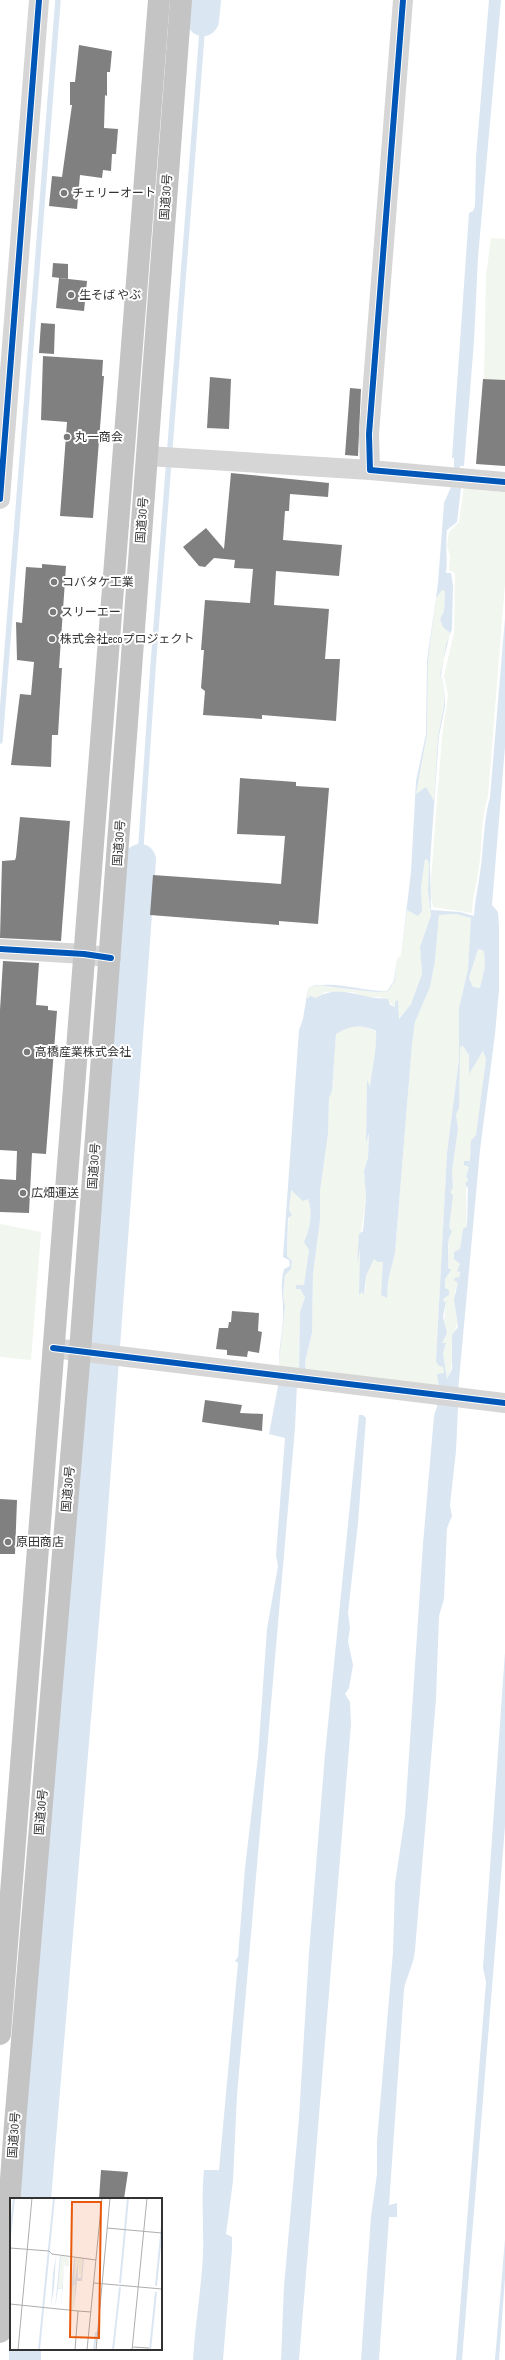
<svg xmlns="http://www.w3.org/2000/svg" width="505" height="2360" font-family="'Sofia Sans Condensed','Noto Sans JP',sans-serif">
<rect width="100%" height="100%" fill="#fff"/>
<g fill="#f1f6ee">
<path d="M491 238 505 239V384L484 382 486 276Z"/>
<path d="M464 486 505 490V583L488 796C480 821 483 847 478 873 476 887 472 899 472 913L433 907 430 892 442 737 448 695 444 676 454 633 455 573 449 570 450 556 447 545 449 532 459 522Z"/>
<path d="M442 590H445L444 611 440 619 443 627 450 633 440 675 444 686V706L438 736 434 802 416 794 427 734 428 661 436 598Z"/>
<path d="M425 859 429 860V863L428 891 431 915 420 947 422 974 411 1004 398 1019 399 1009 380 997H366L353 992H325L316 999H307L308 988 316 985 376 992 388 990 395 981 397 959 401 955 407 910 422 911 421 888Z"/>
<path d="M456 914 472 918 468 969 459 1008V1058L460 1047 463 1046 469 1055V1073L484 1050 486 1059 476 1136 471 1142 470 1161 464 1162 469 1167 466 1176C470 1183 465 1189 466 1196 467 1206 466 1216 467 1226L463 1229 458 1262 460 1264 458 1289 455 1290 456 1317 458 1320C457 1328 453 1333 452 1341 451 1354 454 1367 447 1379L443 1353 446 1343H442L446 1302H443L445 1279 450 1271 448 1268 450 1192 453 1184 452 1171 458 1129 456 1115 459 1108V1059L447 1153 436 1361 443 1367 444 1374H438L439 1388 306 1373 305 1362 312 1333 313 1274 320 1220V1191L328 1134 329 1098 332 1091 336 1034C349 1025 362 1024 376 1032 377 1050 372 1069 370 1088L367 1081 366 1140 369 1132 368 1159 364 1171 366 1198 357 1261 361 1248 359 1294 362 1292 365 1294 366 1276 374 1259 384 1261 381 1295 387 1298 388 1281 395 1253 412 1044 415 1022 430 987 435 961 439 915Z"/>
<path d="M478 949 484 951 485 966 480 988 473 987 469 978Z"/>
<path d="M290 1190 308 1199C313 1212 310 1229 305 1242L309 1250 304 1285 296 1289H300L305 1297 300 1312 299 1370 280 1369 279 1362 285 1307 283 1295 285 1275 291 1268 292 1261 287 1256Z"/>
<path d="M0 1224 41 1232 31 1360 0 1357Z"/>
</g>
<g fill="#dbe6f3" fill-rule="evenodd">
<path d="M489 0H501L478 257 474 341 464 466H460V469H454V458H452L454 428 469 213 473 211 475 206 476 157Z"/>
<path d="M451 487 461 488 457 522 447 530C445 545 448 558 446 573H451L453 585 452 629 446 645 441 676 444 686 445 707 439 736 430 863 431 910 460 912 474 916C475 900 478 888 480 873 484 848 483 822 490 797L505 618V747L492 905 498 912 499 926V990L495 1034 480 1150 458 1391 300 1372 286 1373 280 1370C277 1352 283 1334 283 1316 284 1298 279 1290 284 1269L290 1266 289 1260 283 1257 299 1030 303 1019 308 988C333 979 361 992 387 991L394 981 397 959 401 955 411 872 416 781 426 734 427 661 438 583 444 503ZM442 590 445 591 444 611 440 619 443 627 450 633 440 675 444 686V706L438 736 434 801 426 787 416 794 427 734 428 661 436 598ZM425 859 428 860 429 864 428 891 431 915 420 947 422 974 411 1004 399 1019 398 1000 395 1002V1007L390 1005 388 999C380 998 372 998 365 996 348 992 331 988 316 998L310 996 307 999 308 988 316 985 376 992 388 991 395 981 397 959 401 955 407 910 418 916 422 911 421 888ZM456 914 471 918 468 969 459 1008V1059L447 1153 436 1361 438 1365 443 1367 444 1373 437 1374 439 1388 306 1373 305 1362 312 1333 313 1274 320 1220V1191L328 1134 329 1098 332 1091 336 1034C349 1025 362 1024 376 1031 377 1049 372 1069 370 1087L367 1080 366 1142 369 1133 368 1158 364 1171 366 1198 363 1231 359 1234 357 1264 360 1250 359 1295 362 1292 364 1295 366 1276 374 1259 378 1262H383L381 1295 387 1298 388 1281 395 1253 412 1044 415 1022 430 987 435 961 439 915ZM478 949 484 951 485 966 480 988 473 987 469 978ZM463 1046 469 1055V1074L483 1051 486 1059 476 1135 471 1141 470 1161H464V1165L469 1167 466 1176 468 1180 465 1184 468 1188 467 1226 463 1229 460 1249 454 1252V1259L460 1264 457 1271 460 1272 459 1278 456 1277 454 1280 458 1283 454 1299 458 1327 452 1335V1369L447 1379 443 1353 446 1343H442L447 1333 443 1317 446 1302 443 1301 444 1298 449 1295V1290L445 1288V1279L451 1270 448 1268C449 1257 446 1239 452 1232L449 1227 453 1195 450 1192 453 1188 452 1171 458 1129 456 1115 459 1108 460 1047ZM291 1190 303 1201 308 1199C313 1213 310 1229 304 1242L309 1250 304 1285H296V1289H300L305 1297 300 1312 299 1370 286 1372 280 1369 279 1362 285 1307 283 1295 285 1275 291 1269 292 1261 287 1256 288 1218 292 1215 289 1210Z"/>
<path d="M279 1381 297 1384 295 1428 237 2095 233 2181 226 2234 232 2237V2249L223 2360H193C195 2325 201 2291 203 2256 204 2227 201 2199 204 2170H219L238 1963 235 1961 238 1957 245 1868 258 1757 267 1629 278 1566 276 1555 285 1438 269 1434Z"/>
<path d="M438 1403 458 1407 456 1451 450 1505 452 1516 447 1528 444 1599 439 1616 436 1699 415 1950C414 1964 407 1975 404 1989L389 2205 397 2203V2217H389L379 2360H361L371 2217 377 2174V2141L393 1952 395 1884 405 1816 423 1544 434 1416Z"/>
<path d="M359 1415H363L366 1418 358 1523 348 1613 350 1628 348 1641 353 1665 349 1688 345 1694 350 1702 351 1724 299 2360H281L284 2286 299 2118 309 1953 325 1754Z"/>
<path d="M505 1652V1826L462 2360H456L486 1982 483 1968Z"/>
<path d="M505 2239V2278L499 2360H495Z"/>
</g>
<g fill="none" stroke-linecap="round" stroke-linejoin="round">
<g stroke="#dbe6f3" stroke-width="5.5">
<path d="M0 741 58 0"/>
<path d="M140 860 153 667 203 20"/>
</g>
<g stroke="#dbe6f3" stroke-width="32">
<path d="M203 20 205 0"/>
<path d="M35 2199 89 1549 140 860"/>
<path d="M25 2349V2360"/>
</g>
</g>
<g fill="#808080">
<path d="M79 45 112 51 110 72H107V96L105 95 104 128 118 129 116 154H112L111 171 103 170 102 178 80 175 77 209 49 206 52 176 62 177 72 105H70V82H75Z"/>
<path d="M53 263 68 264V279L52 277Z"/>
<path d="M59 278 87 281 84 311 56 308Z"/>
<path d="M41 323 55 324 54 354 39 353Z"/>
<path d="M43 356 103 360 102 376H104L93 518 60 516 67 422 41 420Z"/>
<path d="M210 377 231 379 229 429 207 428Z"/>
<path d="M483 379 505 380V466L476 464Z"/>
<path d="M350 388 361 389 358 456 345 455Z"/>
<path d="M231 473 329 483 328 497 290 494 289 511H285L283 540 342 545 339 576 276 571 274 605 329 609 325 659H340L336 721 262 715V719L203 715 205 691 201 688 204 650H201L205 600 250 603 253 569 234 568 235 560 214 558 205 567 199 566 183 547 206 528 224 549Z"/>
<path d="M42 564 66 566 59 668H62L58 735H52L51 767 11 765 20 694 31 695 34 662 17 660 16 622 22 623 26 567 42 568Z"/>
<path d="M240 778 296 782V786L329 788 318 924 279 921V925L150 915 153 875 281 884 285 836 237 834Z"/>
<path d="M20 817 70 821 61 941 0 938 2 861 15 860 16 857Z"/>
<path d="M3 961 39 963 36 1005 48 1006V1010L57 1011 46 1154 32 1153 29 1213 0 1212V1179L16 1180 17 1151 0 1150V1010Z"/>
<path d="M232 1311 259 1313 258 1331 262 1332 259 1353 248 1351 247 1357 227 1355V1350L216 1349 219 1328H228L229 1322H231Z"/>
<path d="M205 1400 242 1405 240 1413 263 1414 262 1431 202 1422Z"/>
<path d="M0 1499 17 1500 15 1554H0Z"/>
<path d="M101 2170 128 2172 124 2199H99Z"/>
</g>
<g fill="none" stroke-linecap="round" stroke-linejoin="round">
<g stroke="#d6d6d6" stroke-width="20">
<path d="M403 0 369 434 370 470 505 482"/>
<path d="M147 456 370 470"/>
<path d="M0 499 39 0"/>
<path d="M0 949 84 954 111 958"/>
<path d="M53 1348 505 1403"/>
</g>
<g stroke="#c4c4c4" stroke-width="22">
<path d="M0 2034 159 0"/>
<path d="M0 2332 15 2124 80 1351 181 0"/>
</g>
<g stroke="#fff" stroke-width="8">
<g id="cycleway">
<path d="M403 0 369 434 370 470 505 482"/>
<path d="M0 499 39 0"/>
<path d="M0 949 84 954 111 958"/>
<path d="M53 1348 505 1403"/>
</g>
</g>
<use href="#cycleway" stroke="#0057b8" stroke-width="6"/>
</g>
<g fill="#7a7a7a" stroke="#fff" stroke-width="1.5">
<circle cx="64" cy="193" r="4"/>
<circle cx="71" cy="295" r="4"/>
<circle cx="67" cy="437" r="4"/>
<circle cx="54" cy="582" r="4"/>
<circle cx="53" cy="612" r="4"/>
<circle cx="52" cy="639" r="4"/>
<circle cx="27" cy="1052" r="4"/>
<circle cx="23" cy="1193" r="4"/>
<circle cx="8" cy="1542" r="4"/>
</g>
<g text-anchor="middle" stroke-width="4" stroke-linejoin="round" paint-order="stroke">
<g font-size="12" fill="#323232" stroke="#fff" text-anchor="start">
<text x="72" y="197">チェリーオート</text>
<text x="79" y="299">生そば やぶ</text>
<text x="75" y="441">丸一商会</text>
<text x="62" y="586">コバタケ工業</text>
<text x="61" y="616">スリーエー</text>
<text x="60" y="643">株式会社ecoプロジェクト</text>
<text x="35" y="1056">高橋産業株式会社</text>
<text x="31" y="1197">広畑運送</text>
<text x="16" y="1546">原田商店</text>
</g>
<g font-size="12" fill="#323232" stroke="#fff">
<text transform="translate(166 197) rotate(-86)" y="4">国道30号</text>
<text transform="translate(142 520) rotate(-86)" y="4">国道30号</text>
<text transform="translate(119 843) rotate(-86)" y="4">国道30号</text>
<text transform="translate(94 1166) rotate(-86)" y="4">国道30号</text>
<text transform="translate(68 1489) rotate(-85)" y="4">国道30号</text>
<text transform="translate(41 1812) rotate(-85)" y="4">国道30号</text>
<text transform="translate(14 2135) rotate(-86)" y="4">国道30号</text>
</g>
</g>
<g transform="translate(10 2198)">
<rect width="152" height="152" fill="#fff"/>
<path d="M51 58 59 59V68H55L54 63 52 91 48 90ZM65 60 74 61 70 81 68 67 65 86 67 81 72 82 67 83 63 112 60 109Z" fill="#f1f6ee"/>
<path d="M46 57 44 89 41 109 43 76ZM50 58 55 60 51 110 52 91H48L45 110ZM51 58 55 60 52 91 48 90ZM64 60 74 61 72 83H67L64 112 65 87H63L60 111H59ZM65 60 73 61 71 80H68V65L64 87Z" fill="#dbe6f3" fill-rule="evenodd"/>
<path fill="none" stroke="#dbe6f3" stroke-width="2" d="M0 38 4 0M110 85 118 0M146 88 152 27M29 152 44 0M84 152 86 134M103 152 110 89M140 152 146 94"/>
<path fill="none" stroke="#adadad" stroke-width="1" d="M97 30 152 35M0 50 39 53 42 56 86 62M84 85 152 91M0 106 68 113 65 152M68 113 81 114M123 149 139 150M8 152 22 0M77 152 92 0M86 152 100 0M122 152 137 0"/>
<path fill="#e8590c" fill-opacity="0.15" stroke="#e8590c" stroke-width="2" d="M62 4H91L89 140 60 139Z"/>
<rect width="152" height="152" fill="none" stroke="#323232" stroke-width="2"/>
</g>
</svg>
